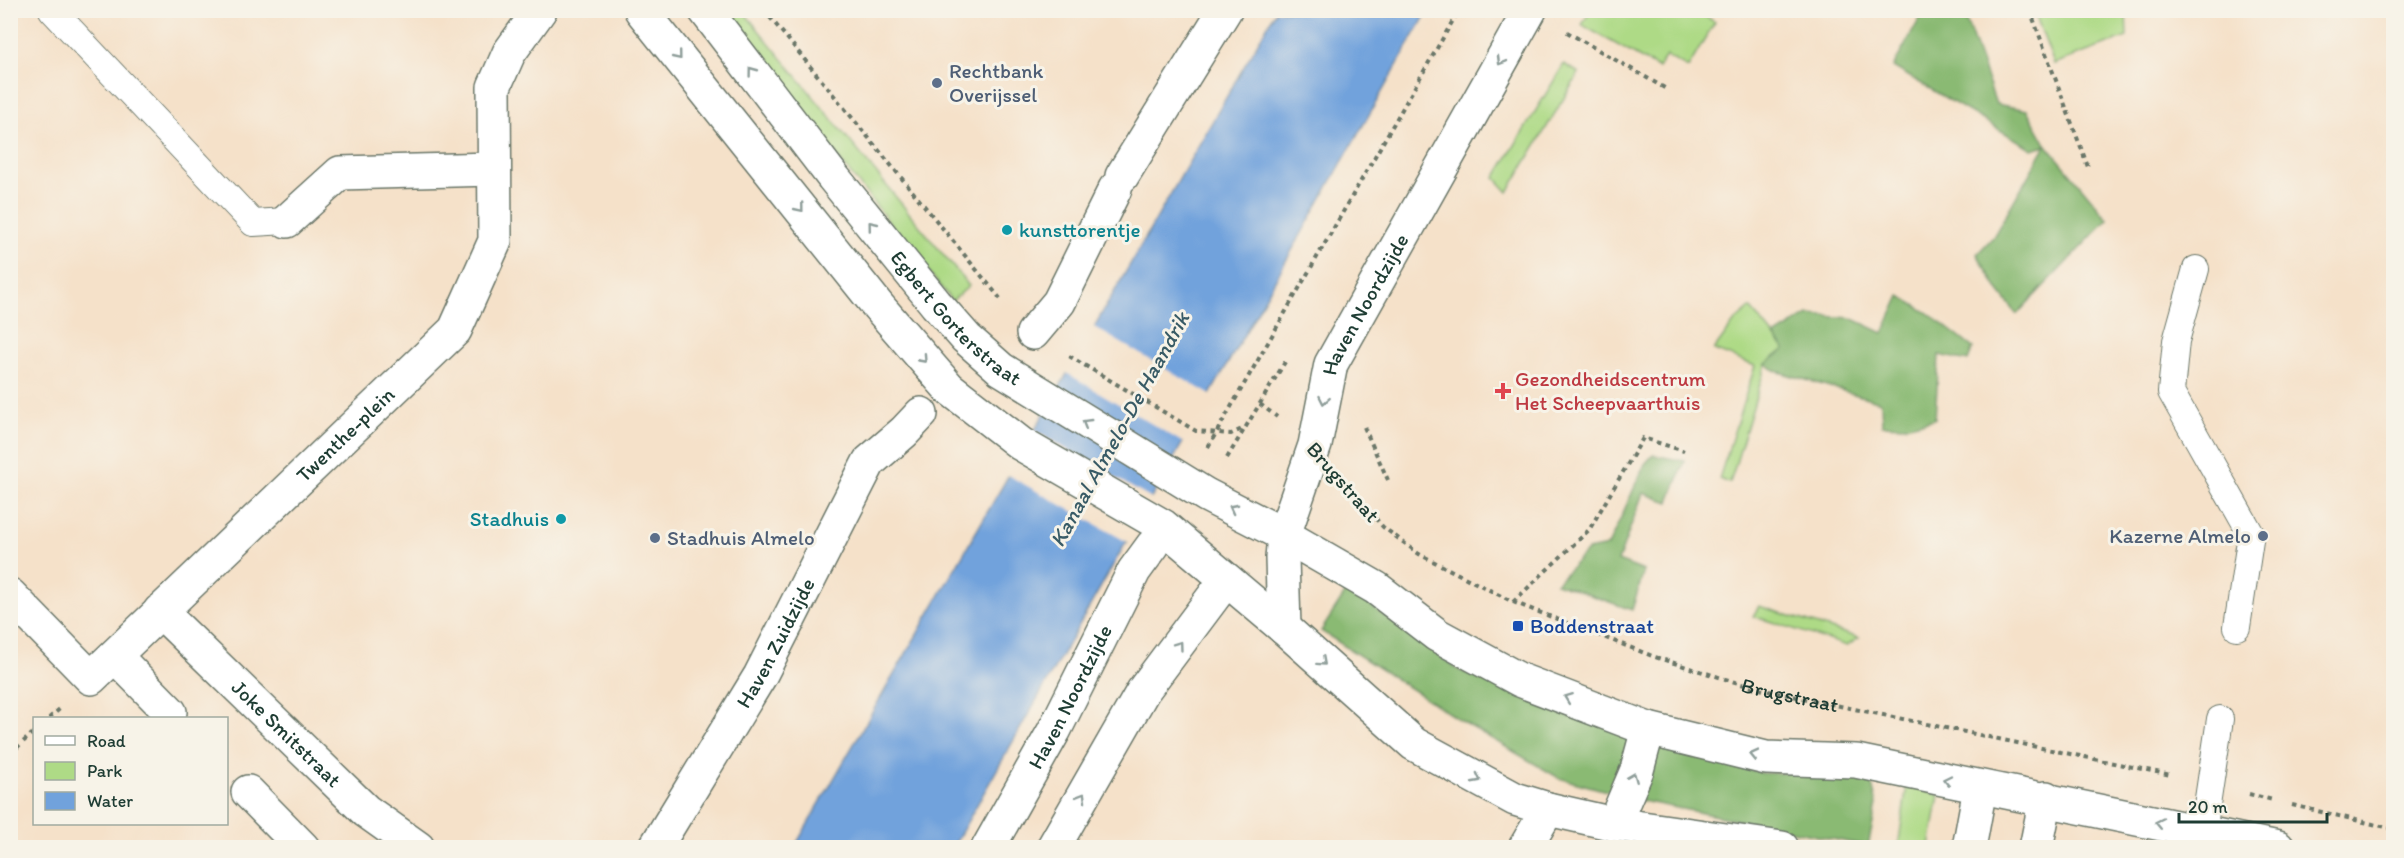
<svg xmlns="http://www.w3.org/2000/svg" width="2404" height="858" font-family="Itim,sans-serif">
<rect width="100%" height="100%" fill="#f7f3e8"/>
<filter id="ink" filterUnits="userSpaceOnUse"><feTurbulence type="fractalNoise" baseFrequency=".0167" numOctaves="2"/><feDisplacementMap in="SourceGraphic" scale="12" xChannelSelector="R" yChannelSelector="G"/><feConvolveMatrix kernelMatrix="1 2 1 2 8 2 1 2 1" color-interpolation-filters="sRGB"/></filter>
<filter id="wash" filterUnits="userSpaceOnUse"><feTurbulence type="fractalNoise" baseFrequency=".008" numOctaves="4" result="noise"/><feDisplacementMap in="SourceGraphic" scale="24" xChannelSelector="R" yChannelSelector="G"/><feGaussianBlur stdDeviation="1.35" result="paint"/><feColorMatrix in="noise" values="0 0 0 0 0 0 0 0 0 0 0 0 0 0 0 0 0 1.4 0 .05"/><feComposite in="paint" operator="in"/></filter>
<g filter="url(#wash)">
<rect width="100%" height="100%" fill="#f5e1c9"/>
<g fill="#aeda86" stroke="#668c5d" stroke-width="1.5">
<path d="M721 11H743L969 286 952 301Z"/>
<path d="M1590 11H1697L1715 22 1688 68 1666 56 1658 68 1582 25Z"/>
<path d="M2034 11H2126L2127 37 2054 64Z"/>
<path d="M1564 64 1579 73 1508 192 1495 178Z"/>
<path d="M1750 308 1785 349 1766 364 1730 483 1719 479 1755 366 1714 350 1735 321Z"/>
<path d="M1759 606 1859 638 1847 646 1753 616Z"/>
<path d="M1907 785 1939 795 1930 847 1898 848Z"/>
</g>
<g fill="#8aba73" stroke="#547c54" stroke-width="1.5">
<path d="M1924 11H1963L1996 104 2027 110 2046 144 2108 219 2017 314 1999 291 1977 254 1993 237 2046 145 2032 149 1893 67Z"/>
<path d="M1900 296 1928 313 1973 348 1968 361 1939 355 1935 419 1905 426 1882 425 1881 402 1776 371 1766 364 1785 349 1774 336 1808 315 1851 318 1883 333Z"/>
<path d="M1653 455 1685 461 1669 502 1643 493 1618 561 1644 571 1632 610 1556 583 1588 550 1608 546 1645 464Z"/>
<path d="M1348 589 1459 670 1556 712 1762 773 1869 774 1877 804 1868 846 1647 802 1559 778 1458 719 1321 631Z"/>
</g>
<path fill="#71a2dc" stroke="#487088" stroke-width="1.5" d="M1276 11H1428L953 847 794 848Z"/>
<g fill="#f5e1c9">
<path d="M1092 326 1214 397 1187 445 1065 372Z"/>
<path d="M1032 429 1155 501 1131 544 1006 474Z"/>
</g>
</g>
<g filter="url(#ink)">
<g fill="none" stroke-linecap="round" stroke-linejoin="round">
<g stroke="#6a7668" stroke-width="28">
<g id="lane">
<path d="M52 10 253 223 287 221"/>
<path d="M2196 269 2176 341 2171 392 2251 534 2237 627"/>
<path d="M2212 847 2203 832 2220 719"/>
</g>
</g>
<g stroke="#6a7668" stroke-width="36">
<g id="street">
<path d="M1122 176 1225 10"/>
<path d="M287 221 340 173 493 169"/>
<path d="M1033 333 1059 302 1115 189"/>
<path id="s2" d="M10 595 91 678 455 330 495 241 494 87 509 53 540 10"/>
<path id="s3" d="M160 611 366 811 418 848"/>
<path id="s4" d="M1284 628 1282 558 1284 535 1315 445 1331 364 1530 10"/>
<path d="M116 657 170 712"/>
<path d="M248 792 303 848"/>
<path id="s5" d="M655 848 760 676 869 462 904 432 921 414"/>
<path id="s6" d="M988 848 1054 731 1134 571 1153 545"/>
<path d="M1053 848 1143 691 1226 580"/>
<path d="M1525 848 1548 809"/>
</g>
</g>
<g stroke="#6a7668" stroke-width="36">
<g id="secondary">
<path d="M641 10 878 306 949 388 1021 444 1163 526 1284 628 1414 744 1515 799 1548 809 1614 824 1782 848"/>
<path id="s7" d="M705 10 833 177 936 304 966 338 1001 369 1206 495 1284 535 1376 588 1437 635 1520 680 1648 729 1766 758 1856 761 2278 848"/>
<path d="M1614 824 1637 770 1648 729"/>
<path d="M1969 848 1980 788"/>
<path d="M2036 848 2046 798"/>
</g>
</g>
<g stroke="#6a7668" stroke-width="4" stroke-dasharray="4.5 4.5" stroke-linecap="butt">
<path d="M764 10 1003 302"/>
<path d="M2030 10 2088 167"/>
<path d="M1567 32 1668 90"/>
<path d="M1069 356 1196 431 1231 434 1244 428"/>
<path d="M1260 404 1277 417"/>
<path d="M1364 427 1388 480"/>
<path d="M1208 447 1459 10"/>
<path d="M1227 458 1285 362"/>
<path id="s1" d="M1346 484 1383 527 1419 554 1513 602 1655 657 1754 688 2171 775"/>
<path d="M1513 602 1589 530 1643 438 1684 451"/>
<path d="M49 718 62 707"/>
<path d="M10 754 34 732"/>
<path d="M2249 794 2273 800"/>
<path d="M2292 805 2394 829"/>
</g>
<use href="#lane" stroke="#fff" stroke-width="26"/>
<use href="#street" stroke="#fff" stroke-width="33"/>
<use href="#secondary" stroke="#fff" stroke-width="33"/>
</g>
<defs><path id="oneway-chevron" d="M-2-3.5L2.5 0L-2 3.5" fill="none" stroke-width="1.6" stroke-linecap="round" stroke-linejoin="round" transform="scale(1.5)"/></defs>
<g stroke="#8f9e9a">
<use href="#oneway-chevron" transform="translate(678 56) rotate(51)"/>
<use href="#oneway-chevron" transform="translate(1501 61) rotate(120)"/>
<use href="#oneway-chevron" transform="translate(752 71) rotate(-127)"/>
<use href="#oneway-chevron" transform="translate(800 208) rotate(51)"/>
<use href="#oneway-chevron" transform="translate(872 225) rotate(-129)"/>
<use href="#oneway-chevron" transform="translate(923 359) rotate(48)"/>
<use href="#oneway-chevron" transform="translate(1324 400) rotate(101)"/>
<use href="#oneway-chevron" transform="translate(1086 423) rotate(-149)"/>
<use href="#oneway-chevron" transform="translate(1233 508) rotate(-152)"/>
<use href="#oneway-chevron" transform="translate(1179 645) rotate(-54)"/>
<use href="#oneway-chevron" transform="translate(1322 662) rotate(42)"/>
<use href="#oneway-chevron" transform="translate(1568 698) rotate(-159)"/>
<use href="#oneway-chevron" transform="translate(1754 755) rotate(-167)"/>
<use href="#oneway-chevron" transform="translate(1633 777) rotate(-68)"/>
<use href="#oneway-chevron" transform="translate(1477 779) rotate(28)"/>
<use href="#oneway-chevron" transform="translate(1947 780) rotate(-168)"/>
<use href="#oneway-chevron" transform="translate(1082 797) rotate(-60)"/>
<use href="#oneway-chevron" transform="translate(2159 823) rotate(-168)"/>
</g>
</g>
<g fill="#5c6f8a" stroke="#f7f3e8" stroke-width="2">
<circle cx="937" cy="83" r="6"/>
<circle cx="2263" cy="536" r="6"/>
<circle cx="655" cy="538" r="6"/>
</g>
<g fill="#0f9aa8" stroke="#f7f3e8" stroke-width="2">
<circle cx="1007" cy="230" r="6"/>
<circle cx="561" cy="519" r="6"/>
</g>
<path fill="#e0444e" stroke="#f7f3e8" stroke-width="2" d="M1500 382h6v6h6v6h-6v6h-6v-6h-6v-6h6z"/>
<rect fill="#1a4fb4" stroke="#f7f3e8" stroke-width="2" x="1512" y="620" width="12" height="12" rx="3"/>
<g text-anchor="middle" stroke-width="6" stroke-linejoin="round" paint-order="stroke">
<g font-size="21" fill="#4e5e75" stroke="#f7f3e8" text-anchor="start">
<text x="949" y="78">Rechtbank<tspan x="949" dy="24">Overijssel</tspan></text>
<text x="2251" y="543" text-anchor="end">Kazerne Almelo</text>
<text x="667" y="545">Stadhuis Almelo</text>
</g>
<g font-size="21" fill="#0d838f" stroke="#f7f3e8" text-anchor="start">
<text x="1019" y="237">kunsttorentje</text>
<text x="549" y="526" text-anchor="end">Stadhuis</text>
</g>
<g font-size="21" fill="#1f3d34" stroke="#f7f3e8">
<text dy="7" stroke="none"><textPath href="#s4" startOffset="339">Haven Noordzijde</textPath></text>
<text dy="7" stroke="none"><textPath href="#s7" startOffset="398">Egbert Gorterstraat</textPath></text>
<text dy="7" stroke="none"><textPath href="#s2" startOffset="468">Twenthe-plein</textPath></text>
<text transform="translate(1343 482) rotate(49)" y="7">Brugstraat</text>
<text dy="7" stroke="none"><textPath href="#s5" startOffset="238">Haven Zuidzijde</textPath></text>
<text dy="7" stroke="none"><textPath href="#s1" startOffset="500">Brugstraat</textPath></text>
<text dy="7" stroke="none"><textPath href="#s6" startOffset="172">Haven Noordzijde</textPath></text>
<text dy="7" stroke="none"><textPath href="#s3" startOffset="176">Joke Smitstraat</textPath></text>
</g>
<g font-size="21" fill="#be3a42" stroke="#f7f3e8" text-anchor="start">
<text x="1515" y="386">Gezondheidscentrum<tspan x="1515" dy="24">Het Scheepvaarthuis</tspan></text>
</g>
<g font-size="21" fill="#164399" stroke="#f7f3e8" text-anchor="start">
<text x="1530" y="633">Boddenstraat</text>
</g>
<g font-size="22" font-style="italic" fill="#385b66" stroke="#f7f3e8">
<text transform="translate(1119 429) rotate(-61)" y="8">Kanaal Almelo-De Haandrik</text>
</g>
</g>
<rect width="2404" height="858" fill="none" stroke="#f7f3e8" stroke-width="36"/>
<rect x="33" y="717" width="195" height="108" fill="#f7f3e8" stroke="#a1aaa0" stroke-width="1.5"/>
<rect x="45" y="736" width="30" height="9" fill="#ffffff" stroke="#a1aaa0" stroke-width="1.5"/>
<text x="87" y="747" font-size="18" fill="#1f3d34">Road</text>
<rect x="45" y="762" width="30" height="18" fill="#aeda86" stroke="#a1aaa0" stroke-width="1.5"/>
<text x="87" y="777" font-size="18" fill="#1f3d34">Park</text>
<rect x="45" y="792" width="30" height="18" fill="#71a2dc" stroke="#a1aaa0" stroke-width="1.5"/>
<text x="87" y="807" font-size="18" fill="#1f3d34">Water</text>
<path d="M2179 813v9h148v-9" fill="none" stroke="#1f3d34" stroke-width="3"/>
<text x="2188" y="813" font-size="18" fill="#1f3d34" stroke="#f7f3e8" stroke-width="4.5" paint-order="stroke">20 m</text>
</svg>
